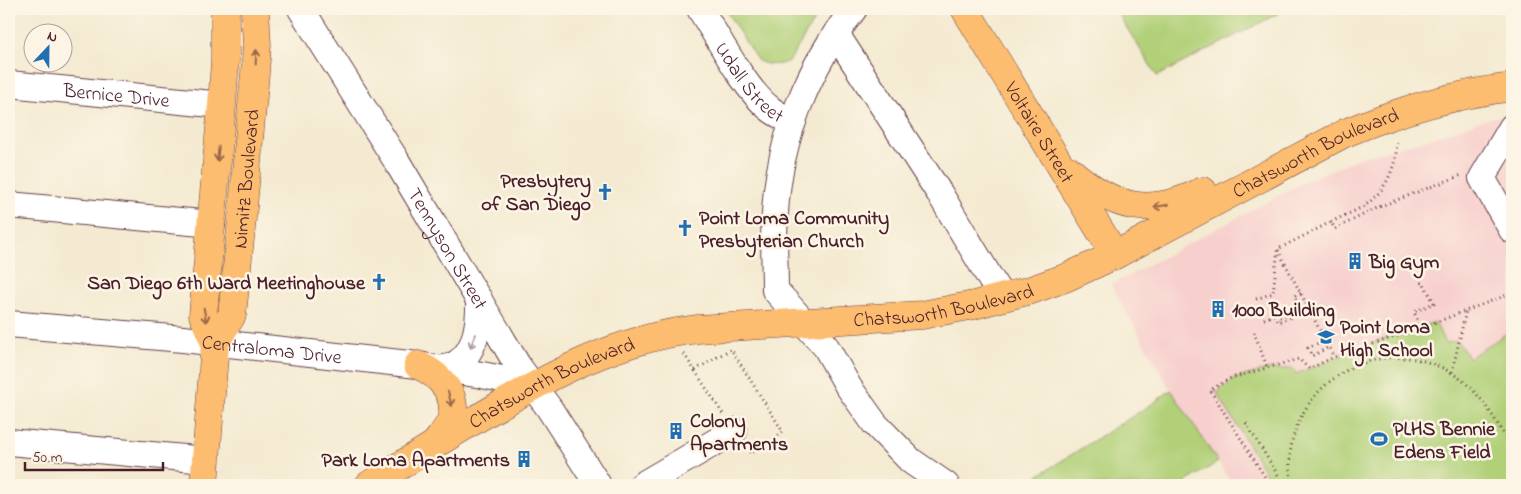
<svg xmlns="http://www.w3.org/2000/svg" width="1521" height="494" font-family="'Indie Flower',sans-serif">
<rect width="100%" height="100%" fill="#fcf5e5"/>
<filter id="ink" filterUnits="userSpaceOnUse"><feTurbulence type="fractalNoise" baseFrequency=".02" numOctaves="2"/><feDisplacementMap in="SourceGraphic" scale="10" xChannelSelector="R" yChannelSelector="G"/><feConvolveMatrix kernelMatrix="1 2 1 2 8 2 1 2 1" color-interpolation-filters="sRGB"/></filter>
<filter id="wash" filterUnits="userSpaceOnUse"><feTurbulence type="fractalNoise" baseFrequency=".0096" numOctaves="4" result="noise"/><feDisplacementMap in="SourceGraphic" scale="20" xChannelSelector="R" yChannelSelector="G"/><feGaussianBlur stdDeviation="1.12" result="paint"/><feColorMatrix in="noise" values="0 0 0 0 0 0 0 0 0 0 0 0 0 0 0 0 0 1.4 0 .05"/><feComposite in="paint" operator="in"/></filter>
<g filter="url(#wash)">
<rect width="100%" height="100%" fill="#f4ead1"/>
<path fill="#f7d0cd" d="M1512 114V485H1233L1170 389 1111 285 1308 180 1361 157 1422 141 1489 118Z"/>
<g fill="#b1d078" stroke="#7e7852">
<path d="M728 9H821L790 60C782 66 765 66 757 60L728 14Z"/>
<path d="M1115 9H1287L1157 76Z"/>
<path d="M1435 322 1445 343 1457 341 1469 358 1512 330V485H1273L1217 393 1234 379 1270 369H1293L1296 374 1380 340Z"/>
<path d="M1171 390 1218 462 1181 485H1023L1152 404Z"/>
</g>
</g>
<g filter="url(#ink)">
<g fill="none" stroke-linecap="round" stroke-linejoin="round">
<g stroke="#643d44" stroke-width="28">
<g id="minor">
<path id="s1" d="M301 9 396 160 518 366 549 408 598 485"/>
<path id="s2" d="M700 9C718 37 744 88 769 108 776 114 785 118 793 122"/>
<path d="M854 9C808 67 779 139 775 213 773 239 775 264 775 290L826 347 848 386 875 424 911 461 946 485"/>
<path d="M836 34 940 194 1002 298"/>
<path id="s3" d="M9 84 222 105"/>
<path d="M1512 127 1482 178 1512 230"/>
<path d="M9 205 212 224"/>
<path id="s4" d="M9 324 183 339 418 365 482 375 532 385"/>
<path d="M444 368C475 363 480 325 479 299"/>
<path d="M9 442 206 460"/>
<path d="M642 485 734 431"/>
</g>
</g>
<g stroke="#643d44" stroke-width="29">
<g id="major">
<path id="s5" d="M965 9 1115 255"/>
<path d="M1069 170C1114 209 1149 218 1203 191"/>
<path d="M215 343 203 315 222 105 225 61V9"/>
<path d="M418 365C440 375 459 395 451 420 448 428 441 436 436 443"/>
<path id="s6" d="M204 485 215 343 232 315 241 229 255 73 257 45 255 9"/>
<path id="s7" d="M369 485C406 462 443 439 480 417 548 376 618 338 698 329L922 315 974 305 1031 290 1065 278 1115 255 1345 133C1398 111 1456 94 1512 87"/>
</g>
</g>
<g stroke="#643d44" stroke-width="3" stroke-dasharray="1 4" stroke-linecap="butt">
<path d="M1331 222C1343 216 1356 211 1367 204 1388 188 1397 164 1397 139"/>
<path d="M1278 250 1325 340 1308 348 1312 356 1329 347 1334 357"/>
<path d="M1421 283 1423 282 1434 303 1414 312 1421 328"/>
<path d="M1256 299 1273 293 1278 249 1331 222 1335 229 1381 206 1462 175"/>
<path d="M1264 319 1292 307 1294 312 1277 318 1278 322 1303 313 1294 296 1301 293"/>
<path d="M1254 332 1267 367"/>
<path d="M684 354 723 414"/>
<path d="M695 370 731 349 783 432 751 454 747 448"/>
<path d="M1452 372 1466 311"/>
<path d="M1246 423 1284 485"/>
<path d="M1270 485 1210 390 1231 378 1299 359 1309 369 1334 357 1421 328 1512 293"/>
<path d="M1292 485C1274 396 1371 326 1450 372 1480 389 1495 420 1512 448"/>
</g>
<use href="#minor" stroke="#fff" stroke-width="26"/>
<use href="#major" stroke="#fcbd6f" stroke-width="28"/>
</g>
<defs><path id="oneway-shaft" d="M-6 0H5M1.5-3L5.5 0L1.5 3" fill="none" stroke-width="1.6" stroke-linecap="round" stroke-linejoin="round" transform="scale(1.25)"/></defs>
<g stroke="#9a664a">
<use href="#oneway-shaft" transform="translate(256 57) rotate(-87)"/>
<use href="#oneway-shaft" transform="translate(218 154) rotate(95)"/>
<use href="#oneway-shaft" transform="translate(1161 206) rotate(170)"/>
<use href="#oneway-shaft" transform="translate(205 315) rotate(80)"/>
<use href="#oneway-shaft" transform="translate(450 399) rotate(75)"/>
</g>
<use stroke="#ae9aa0" href="#oneway-shaft" transform="translate(473 341) rotate(113)"/>
</g>
<defs>
<g id="church-bare" transform="scale(1.35)"><path d="M-1.2-6h2.4v3.5h3.3v2.4h-3.3V6h-2.4V-.1h-3.3v-2.4h3.3Z" fill="#1f6fb2" stroke="#fcf5e5" stroke-width="2.5" paint-order="stroke"/></g>
<g id="building-bare" transform="scale(1.35)"><path d="M-4-6H4V6H1V3H-1V6H-4ZM-2.5-4.3h1.7v1.8h-1.7ZM.8-4.3h1.7v1.8H.8ZM-2.5-1h1.7V.8h-1.7ZM.8-1h1.7V.8H.8Z" fill="#1f6fb2" stroke="#fcf5e5" stroke-width="2.5" paint-order="stroke"/></g>
<g id="school-bare" transform="scale(1.35)"><path d="M0-5L7-2L0 1L-7-2ZM-4 1L0 2.5L4 1V4Q0 6-4 4Z" fill="#1f6fb2" stroke="#fcf5e5" stroke-width="2.5" paint-order="stroke"/></g>
<g id="stadium-bare" transform="scale(1.35)"><path d="M0-5a6.5 5 0 1 0 0 10a6.5 5 0 1 0 0-10ZM-3.5-1.8h7v3.6h-7Z" fill="#1f6fb2" stroke="#fcf5e5" stroke-width="2.5" paint-order="stroke"/></g>
</defs>
<g fill-rule="evenodd">
<use href="#church-bare" x="605" y="192"/>
<use href="#church-bare" x="685" y="228"/>
<use href="#building-bare" x="1355" y="261"/>
<use href="#church-bare" x="379" y="282"/>
<use href="#building-bare" x="1218" y="309"/>
<use href="#school-bare" x="1326" y="337"/>
<use href="#building-bare" x="676" y="431"/>
<use href="#stadium-bare" x="1379" y="439"/>
<use href="#building-bare" x="524" y="459"/>
</g>
<g text-anchor="middle" stroke-width="5" stroke-linejoin="round" paint-order="stroke">
<g font-size="20" fill="#4a1f2b" stroke="#fcf5e5">
<text dy="7" stroke="none"><textPath href="#s2" startOffset="89">Udall Street</textPath></text>
<text dy="7" stroke="none"><textPath href="#s3" startOffset="108">Bernice Drive</textPath></text>
<text dy="7" stroke="none"><textPath href="#s5" startOffset="144">Voltaire Street</textPath></text>
<text dy="7" stroke="none"><textPath href="#s7" startOffset="1020">Chatsworth Boulevard</textPath></text>
<text dy="7" stroke="none"><textPath href="#s6" startOffset="312">Nimitz Boulevard</textPath></text>
<text dy="7" stroke="none"><textPath href="#s1" startOffset="281">Tennyson Street</textPath></text>
<text dy="7" stroke="none"><textPath href="#s7" startOffset="614">Chatsworth Boulevard</textPath></text>
<text dy="7" stroke="none"><textPath href="#s4" startOffset="264">Centraloma Drive</textPath></text>
<text dy="7" stroke="none"><textPath href="#s7" startOffset="210">Chatsworth Boulevard</textPath></text>
</g>
<g font-size="20" font-weight="bold" fill="#4a1f2b" stroke="#fcf5e5" text-anchor="start">
<text x="591" y="187" text-anchor="end">Presbytery<tspan x="591" dy="23">of San Diego</tspan></text>
<text x="699" y="224">Point Loma Community<tspan x="699" dy="23">Presbyterian Church</tspan></text>
<text x="1369" y="268">Big Gym</text>
<text x="365" y="289" text-anchor="end">San Diego 6th Ward Meetinghouse</text>
<text x="1232" y="316">1000 Building</text>
<text x="1340" y="333">Point Loma<tspan x="1340" dy="23">High School</tspan></text>
<text x="690" y="427">Colony<tspan x="690" dy="23">Apartments</tspan></text>
<text x="1393" y="435">PLHS Bennie<tspan x="1393" dy="23">Edens Field</tspan></text>
<text x="510" y="466" text-anchor="end">Park Loma Apartments</text>
</g>
</g>
<rect width="1521" height="494" fill="none" stroke="#fcf5e5" stroke-width="30"/>
<g transform="translate(48 48) rotate(22)"><circle r="24" fill="#fcf5e5" stroke="#b59f9b"/>
<path d="M0-4L9 19L0 12L-9 19Z" fill="#1f6fb2"/>
<text y="-8" font-size="14" font-weight="bold" text-anchor="middle" fill="#4a1f2b">N</text>
</g>
<path d="M25 462v8h138v-8" fill="none" stroke="#4a1f2b" stroke-width="2.5"/>
<text x="32" y="462" font-size="15" fill="#4a1f2b" stroke="#fcf5e5" stroke-width="4" paint-order="stroke">50 m</text>
</svg>
